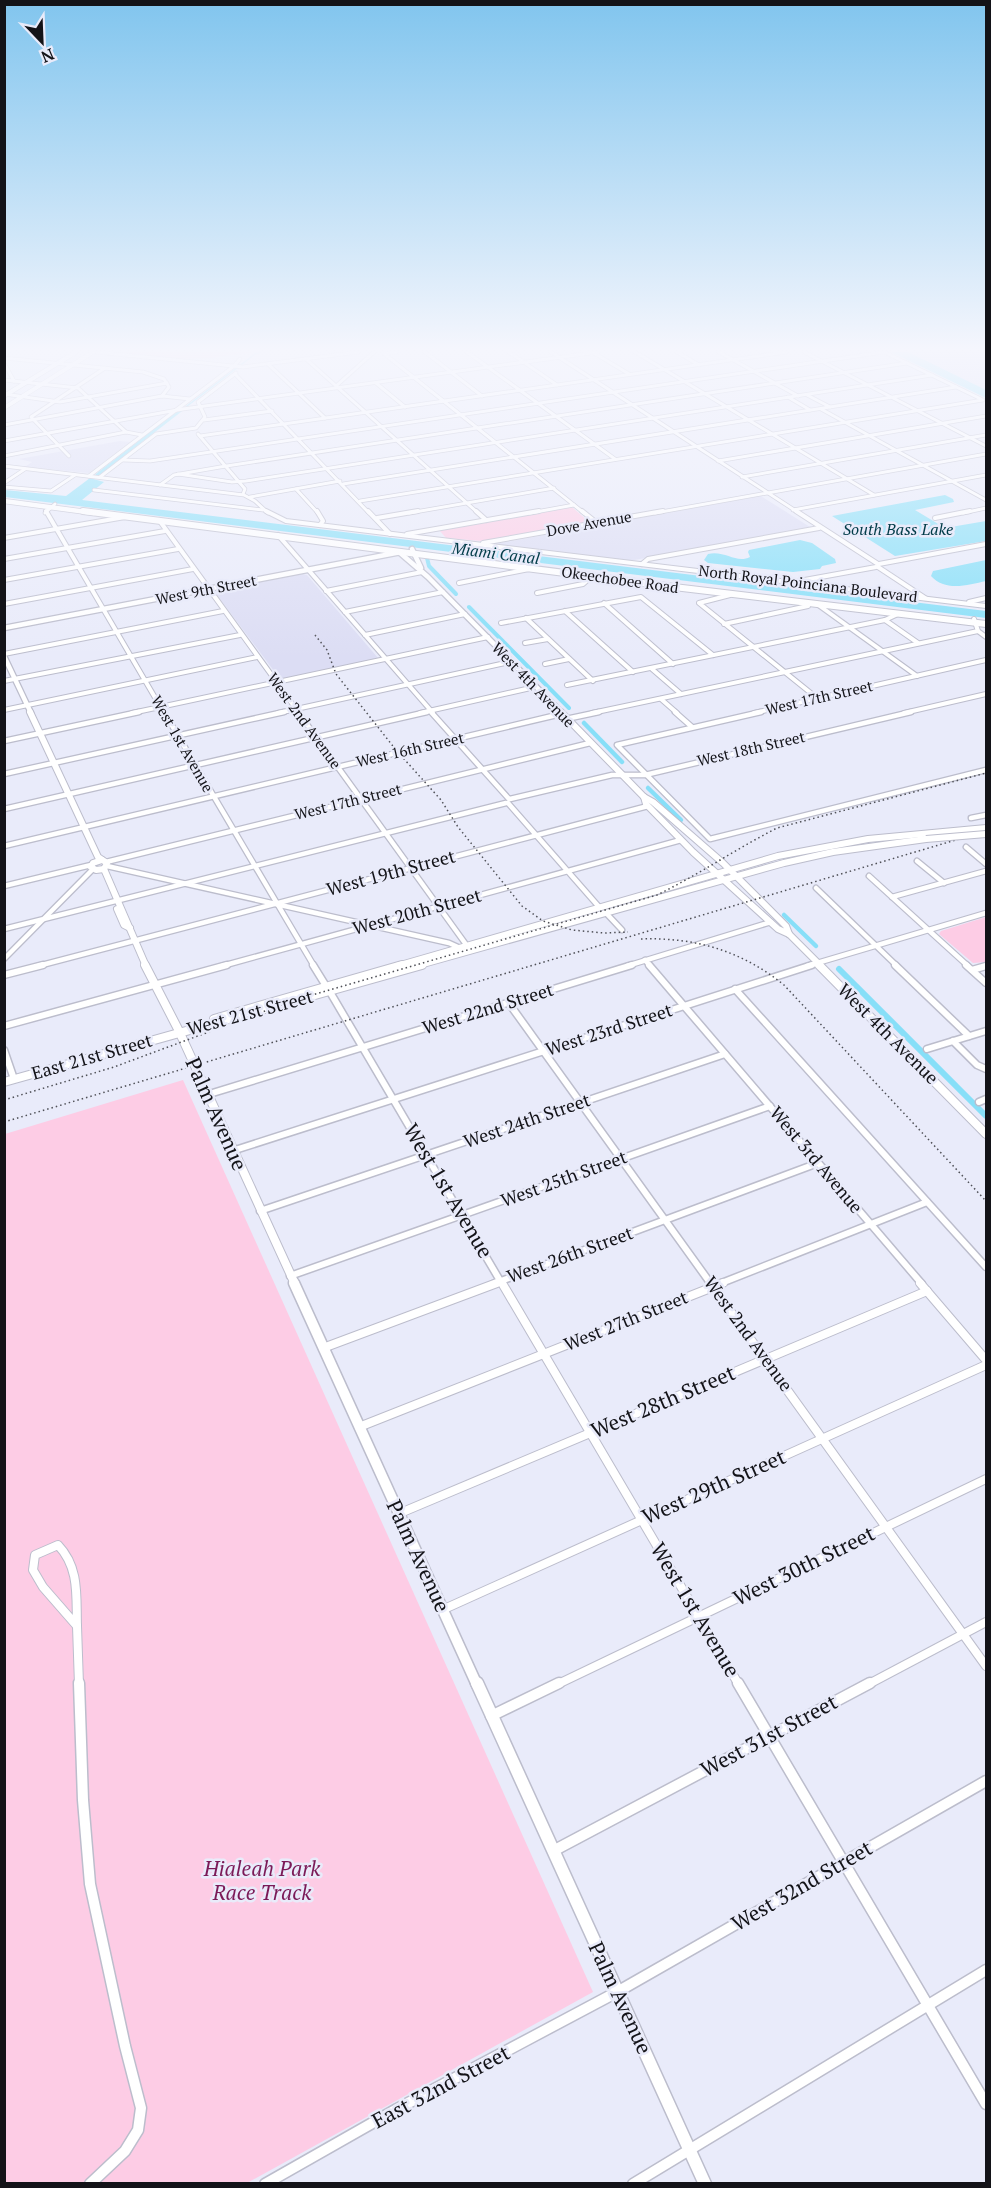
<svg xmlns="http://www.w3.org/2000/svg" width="991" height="2188" font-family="'PT Serif',serif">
<rect width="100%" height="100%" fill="#e9ebfa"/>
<g fill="#dcddf4">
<path d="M899 352H986V393Z"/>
<path d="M120 441 131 442 89 473 25 467 32 462 19 459Z"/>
<path d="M761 496 810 527 629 561 495 544Z"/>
<path d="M302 574 307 575 378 658 280 679 214 591Z"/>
</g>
<g fill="#fdcce5">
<path d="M115 352H254L210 358 179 359Z"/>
<path d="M572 507 589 522 481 541 446 538 439 530Z"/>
<path d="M986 917V962L973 963 939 934 941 931Z"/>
<path d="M183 1080 593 1992 247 2183H5V1134Z"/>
</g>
<g fill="#87dff8">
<path d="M891 352H908L986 390V398Z"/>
<path d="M90 478 104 482 82 500 986 611V618L5 497V490L66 496Z"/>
<path d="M945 495 953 499 954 502 915 510 945 528 986 521V541L895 556 832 516Z"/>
<path d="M800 540 812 543 835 559 836 563 822 566 820 569 793 572 708 563 704 560 708 554C725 550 736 564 750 557L748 552 749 550Z"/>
<path d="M986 560V581C968 585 945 592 931 576L933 571 938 570Z"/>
</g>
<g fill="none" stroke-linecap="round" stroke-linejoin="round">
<path stroke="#87dff8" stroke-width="1.5" d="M187 406 255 354 261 352"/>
<path stroke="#87dff8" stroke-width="3" d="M97 475 181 410"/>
<g stroke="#87dff8" stroke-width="4">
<path d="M427 558 429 566 456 594"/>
<path d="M469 607 569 708"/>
</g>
<g stroke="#87dff8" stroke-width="4.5">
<path d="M584 723 622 762"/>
<path d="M648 788 681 820"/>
<path d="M784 915 816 946"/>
</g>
<path stroke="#87dff8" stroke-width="6" d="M839 969 986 1116"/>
<g stroke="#bcbdcc" stroke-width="4.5">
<g id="minor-far5">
<path d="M96 352 243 367 358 352"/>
<path d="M382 352 584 513"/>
<path d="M425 352 482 396"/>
<path d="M467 352 615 459"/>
<path d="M509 352 557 385"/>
<path d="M551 352 799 513"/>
<path d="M635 352 874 495"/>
<path d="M677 352 699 365"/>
<path d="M719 352 798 396"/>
<path d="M804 352 986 446"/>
<path d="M884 352 981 399"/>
<path d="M594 353 629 374"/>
<path d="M384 354 396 352"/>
<path d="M4 358 143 372 164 379 169 387 162 396"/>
<path d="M306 359 478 513"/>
<path d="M4 363 14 381"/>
<path d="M268 364 325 418"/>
<path d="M235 374 369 513"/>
<path d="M4 380 78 388 126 432"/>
<path d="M376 383 405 407"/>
<path d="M336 386 374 352"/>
<path d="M4 394 60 402 167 383"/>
<path d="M807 395 830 407"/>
<path d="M788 397 810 410"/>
<path d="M821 409 986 500"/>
<path d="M204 420 272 411"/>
<path d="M4 425 162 396 190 399"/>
<path d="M198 434 245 489 243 494"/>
<path d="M200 436 787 352"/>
<path d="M4 441 183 409 598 352"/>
<path d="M4 456 126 432 142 435"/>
<path d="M69 456 31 417 105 368"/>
<path d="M123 460 150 461 884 352"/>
<path d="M718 461 986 416"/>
<path d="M4 466 244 495 255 501 268 513"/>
<path d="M178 474 232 482 246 481 932 375"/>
<path d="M89 476 234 366 240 359"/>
<path d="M100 477 156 434 196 428 205 417 198 402 236 373"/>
<path d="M742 477 986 435"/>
<path d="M4 483 25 469"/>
<path d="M343 484 956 387"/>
<path d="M160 485 174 475 220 467 907 363"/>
<path d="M4 487 51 491 75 475"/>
<path d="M296 489 318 513"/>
<path d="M94 490 263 510"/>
<path d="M250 497 340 481"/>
<path d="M360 501 983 400"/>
<path d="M793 510 986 475"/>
<path d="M45 513 55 504"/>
<path d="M409 513 554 488"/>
<path d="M530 513 574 505"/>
<path d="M655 513 986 454"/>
<path d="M963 513 986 508"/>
</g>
</g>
<g stroke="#bcbdcc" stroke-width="6">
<g id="minor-far4">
<path d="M46 511 164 713"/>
<path d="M266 511 286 521 986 606"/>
<path d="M317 511 323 521 320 525"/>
<path d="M368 511 390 534"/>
<path d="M476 511 486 520"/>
<path d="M582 511 597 523"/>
<path d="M796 511 878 564"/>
<path d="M377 518 418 511"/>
<path d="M935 518 970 511"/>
<path d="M159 520 299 713"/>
<path d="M407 534 539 511"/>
<path d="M278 535 433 713"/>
<path d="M4 538 125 517"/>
<path d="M483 543 663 511"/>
<path d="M4 559 165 531"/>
<path d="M642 564 648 559 819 528"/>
<path d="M879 564 986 544"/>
<path d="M878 567 925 598"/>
<path d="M4 580 178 549"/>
<path d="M799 581 876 567"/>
<path d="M459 583 529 569"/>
<path d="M326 591 422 572"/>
<path d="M537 593 583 584 592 576"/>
<path d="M730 595 699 603 817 698"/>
<path d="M969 602 986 598"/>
<path d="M604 603 673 664"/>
<path d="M4 604 193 569"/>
<path d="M817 604 917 676"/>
<path d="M565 611 633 672"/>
<path d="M345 612 443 592"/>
<path d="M526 618 593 681"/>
<path d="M974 619 978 631 986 637"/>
<path d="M885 620 918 643"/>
<path d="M501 623 641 597 713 655"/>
<path d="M724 624 808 606"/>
<path d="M365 635 465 614"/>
<path d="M525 643 548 639"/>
<path d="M4 654 223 611"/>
<path d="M545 664 569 659"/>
<path d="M652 669 681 694"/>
<path d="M4 681 240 635"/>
<path d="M567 685 885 620 900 613"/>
<path d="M661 699 677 713"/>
<path d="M4 710 257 657"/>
<path d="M132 713 488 637"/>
<path d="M278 713 510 662"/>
<path d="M420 713 535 687"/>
<path d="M592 713 978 631"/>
<path d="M754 713 986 660"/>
<path d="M904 713 986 694"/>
</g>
</g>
<g stroke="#bcbdcc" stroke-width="7">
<g id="minor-far3">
<path d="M164 712 314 966"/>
<path d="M298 712 470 950"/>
<path d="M431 712 509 799"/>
<path d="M675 712 692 727"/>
<path d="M761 712 617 745 710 839 986 770"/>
<path d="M566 719 599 712"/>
<path d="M4 741 139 712"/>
<path d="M4 774 284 712"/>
<path d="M510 799 612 775H645L911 712"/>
<path d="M508 803 600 908"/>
<path d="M4 809 427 712"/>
<path d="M971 818 986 815"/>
<path d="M4 846 561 714"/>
<path d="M966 847 986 864"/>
<path d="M917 861 944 883"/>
<path d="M106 862 590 743"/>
<path d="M107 866 449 943 460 948"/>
<path d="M869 876 968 966"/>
<path d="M4 886 91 865"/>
<path d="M816 888 897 966"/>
<path d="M892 897 986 871"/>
<path d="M606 913 622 930"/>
<path d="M4 929 506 803"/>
<path d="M4 959 93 869"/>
<path d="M645 960 650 966"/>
<path d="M38 966 648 806"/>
<path d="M222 966 681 840"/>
<path d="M627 966 771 922"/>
<path d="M807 966 986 913"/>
</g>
</g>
<g stroke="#bcbdcc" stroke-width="9">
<g id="minor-far2">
<path d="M313 965 326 986"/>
<path d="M649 965 922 1284"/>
<path d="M895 965 969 1036"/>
<path d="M966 965 986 983"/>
<path d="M972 970 986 966"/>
<path d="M4 975 43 965"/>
<path d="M735 989 986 1267"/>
<path d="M330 992 502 1284"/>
<path d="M508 1002 711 1284"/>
<path d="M4 1026 227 965"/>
<path d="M953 1041 977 1065 986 1069"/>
<path d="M927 1049 986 1031"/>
<path d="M4 1050 14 1079"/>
<path d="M206 1095 632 965"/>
<path d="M979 1102 986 1099"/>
<path d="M232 1151 812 965"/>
<path d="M260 1211 725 1054"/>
<path d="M290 1276 770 1106"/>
<path d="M493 1284 818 1163"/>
<path d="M719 1284 927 1202"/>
</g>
</g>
<g stroke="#bcbdcc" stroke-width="10">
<g id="minor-far1">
<path d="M502 1283 739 1685"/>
<path d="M710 1283 986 1666"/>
<path d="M920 1283 986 1360"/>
<path d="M323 1348 497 1283"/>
<path d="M359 1427 723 1283"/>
<path d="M398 1514 927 1291"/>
<path d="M58 1545C80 1568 76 1597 77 1626L43 1587 33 1570 35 1555Z"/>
<path d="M442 1610 986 1365"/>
<path d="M77 1626 79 1685"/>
<path d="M556 1685 986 1479"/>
<path d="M867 1685 986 1622"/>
</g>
</g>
<g stroke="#bcbdcc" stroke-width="13">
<g id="minor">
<path d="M79 1683 83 1800 90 1884 125 2046 141 2108 138 2130 125 2151 90 2184"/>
<path d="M738 1683 986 2104"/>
<path d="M491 1716 559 1683"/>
<path d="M553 1851 870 1683"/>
<path d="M265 2184 397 2109 617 1992 986 1781"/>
<path d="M633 2184 986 1970"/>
</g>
</g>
<g stroke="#bcbdcc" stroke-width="5">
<g id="major-far5">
<path d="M4 396 76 352"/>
<path d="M4 408 93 352"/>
</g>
</g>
<g stroke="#bcbdcc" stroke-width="7">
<g id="major-far4">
<path d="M412 549 421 568"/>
<path d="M399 552 428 577 562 713"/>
<path d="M4 628 401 552"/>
<path d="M4 656 31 713"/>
</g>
</g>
<g stroke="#bcbdcc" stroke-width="8">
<g id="major-far3">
<path d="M30 712 98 857 107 863 104 869"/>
<path d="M561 712 644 797 653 802 723 863 786 926 789 934"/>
<path d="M644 797 646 804 693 852 778 929 789 934 821 966"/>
<path d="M102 860 93 863 91 867 96 870 104 869"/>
<path d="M104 869 146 966"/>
<path d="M117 909 124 925 130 928"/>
<path d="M397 966 778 856 868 839 986 828"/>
<path d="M416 966 784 863 833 852 926 839"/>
</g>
</g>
<g stroke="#bcbdcc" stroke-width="10">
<g id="major-far2">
<path d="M145 965 179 1031 295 1284"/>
<path d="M819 965 986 1134"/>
<path d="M214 1019 402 965"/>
<path d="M4 1082 422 965"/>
</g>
</g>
<g stroke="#bcbdcc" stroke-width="13">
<path id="major-far1" d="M294 1283 477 1685"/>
</g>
<g stroke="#bcbdcc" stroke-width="15">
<path id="major" d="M477 1683 705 2184"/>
</g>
<g stroke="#bcbdcc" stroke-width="6">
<path id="highway-far1" d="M4 501 94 513"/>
</g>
<g stroke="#bcbdcc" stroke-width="8">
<path id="highway" d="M83 511 674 587 986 624"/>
</g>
<use href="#minor-far5" stroke="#fff" stroke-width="3"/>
<use href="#minor-far4" stroke="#fff" stroke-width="4"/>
<use href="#minor-far3" stroke="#fff" stroke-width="4.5"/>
<use href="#minor-far2" stroke="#fff" stroke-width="6"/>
<use href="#minor-far1" stroke="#fff" stroke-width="8"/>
<use href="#minor" stroke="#fff" stroke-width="10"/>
<use href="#major-far5" stroke="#fff" stroke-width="4"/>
<use href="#major-far4" stroke="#fff" stroke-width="4.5"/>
<use href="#major-far3" stroke="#fff" stroke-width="6"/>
<use href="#major-far2" stroke="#fff" stroke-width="8"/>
<use href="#major-far1" stroke="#fff" stroke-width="10"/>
<use href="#major" stroke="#fff" stroke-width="12"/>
<use href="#highway-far1" stroke="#fff" stroke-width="4.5"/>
<use href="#highway" stroke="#fff" stroke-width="6"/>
<g stroke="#4f5057" stroke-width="1.5" stroke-dasharray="1.5 3" stroke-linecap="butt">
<path d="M315 635 327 650 336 674 396 750 441 800 458 827 522 906 543 921 572 930 604 933 628 932"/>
<path d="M641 939C695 937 742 951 784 985L986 1201"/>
<path d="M4 1100 114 1067 295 1000 657 895C698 875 736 849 777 828L986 773"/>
<path d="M4 1122 986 831"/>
</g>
<g stroke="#bcbdcc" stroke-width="8" stroke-linecap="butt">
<path id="major-bridge" d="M926 839 986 834"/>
</g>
<use href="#major-bridge" stroke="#fff" stroke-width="6"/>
</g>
<linearGradient id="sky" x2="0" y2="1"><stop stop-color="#81c5ee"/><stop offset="0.53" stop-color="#f5f6fd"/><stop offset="1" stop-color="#f5f6fd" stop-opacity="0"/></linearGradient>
<rect width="991" height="659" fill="url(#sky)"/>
<g text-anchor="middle" stroke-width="5" stroke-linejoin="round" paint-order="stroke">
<g font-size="15" fill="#131318" stroke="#e9ebfa">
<text transform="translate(589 524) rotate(-10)" y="5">Dove Avenue</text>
<text transform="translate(620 580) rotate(8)" y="5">Okeechobee Road</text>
<text transform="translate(808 584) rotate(7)" y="5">North Royal Poinciana Boulevard</text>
<text transform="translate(206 590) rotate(-11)" y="5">West 9th Street</text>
<text transform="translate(533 685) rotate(46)" y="5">West 4th Avenue</text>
<text transform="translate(819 698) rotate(-13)" y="5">West 17th Street</text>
<text transform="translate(304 721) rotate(54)" y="5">West 2nd Avenue</text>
<text transform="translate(182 744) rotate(60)" y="5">West 1st Avenue</text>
<text transform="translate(751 749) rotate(-13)" y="5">West 18th Street</text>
<text transform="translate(410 750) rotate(-13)" y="5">West 16th Street</text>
<text transform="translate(348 802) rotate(-14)" y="5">West 17th Street</text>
</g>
<g font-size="16" font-style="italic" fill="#013b48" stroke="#e9ebfa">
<text x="898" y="535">South Bass Lake</text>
<text transform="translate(496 553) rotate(7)" y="6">Miami Canal</text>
</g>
<g font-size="18" fill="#131318" stroke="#e9ebfa">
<text transform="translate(391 873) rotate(-15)" y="6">West 19th Street</text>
<text transform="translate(417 912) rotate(-15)" y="6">West 20th Street</text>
<text transform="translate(488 1009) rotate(-17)" y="6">West 22nd Street</text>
<text transform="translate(250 1013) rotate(-15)" y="6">West 21st Street</text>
<text transform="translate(609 1030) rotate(-18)" y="6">West 23rd Street</text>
<text transform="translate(888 1034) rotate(45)" y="6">West 4th Avenue</text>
<text transform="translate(92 1057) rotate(-16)" y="6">East 21st Street</text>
<text transform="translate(527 1121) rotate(-19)" y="6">West 24th Street</text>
<text transform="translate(816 1160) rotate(50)" y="6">West 3rd Avenue</text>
<text transform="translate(564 1179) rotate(-20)" y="6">West 25th Street</text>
<text transform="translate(570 1255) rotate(-20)" y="6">West 26th Street</text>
<text transform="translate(626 1321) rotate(-22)" y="6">West 27th Street</text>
<text transform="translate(748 1334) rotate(54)" y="6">West 2nd Avenue</text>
</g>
<g font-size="21" fill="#131318" stroke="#e9ebfa">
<text transform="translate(216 1114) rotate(66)" y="7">Palm Avenue</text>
<text transform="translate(448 1191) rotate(59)" y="7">West 1st Avenue</text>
<text transform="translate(663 1402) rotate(-23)" y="7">West 28th Street</text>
<text transform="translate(714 1487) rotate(-24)" y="7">West 29th Street</text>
<text transform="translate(418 1556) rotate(65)" y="7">Palm Avenue</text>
<text transform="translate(804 1566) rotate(-26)" y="7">West 30th Street</text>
<text transform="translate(695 1610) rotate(59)" y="7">West 1st Avenue</text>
<text transform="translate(769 1736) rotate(-28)" y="7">West 31st Street</text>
<text transform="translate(802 1886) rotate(-30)" y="7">West 32nd Street</text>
<text transform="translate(620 1998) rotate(65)" y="7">Palm Avenue</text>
<text transform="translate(441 2087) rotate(-28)" y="7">East 32nd Street</text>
</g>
<g font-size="21" font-style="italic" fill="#7b1a58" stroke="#e9ebfa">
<text x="262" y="1876">Hialeah Park<tspan x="262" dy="24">Race Track</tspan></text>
</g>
</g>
<rect width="991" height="2188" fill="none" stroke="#131318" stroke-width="12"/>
<g transform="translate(42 42) rotate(157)" stroke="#e9ebfa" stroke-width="4.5" paint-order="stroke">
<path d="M0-4.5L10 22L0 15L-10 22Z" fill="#131318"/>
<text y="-9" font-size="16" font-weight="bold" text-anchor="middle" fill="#131318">N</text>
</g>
</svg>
